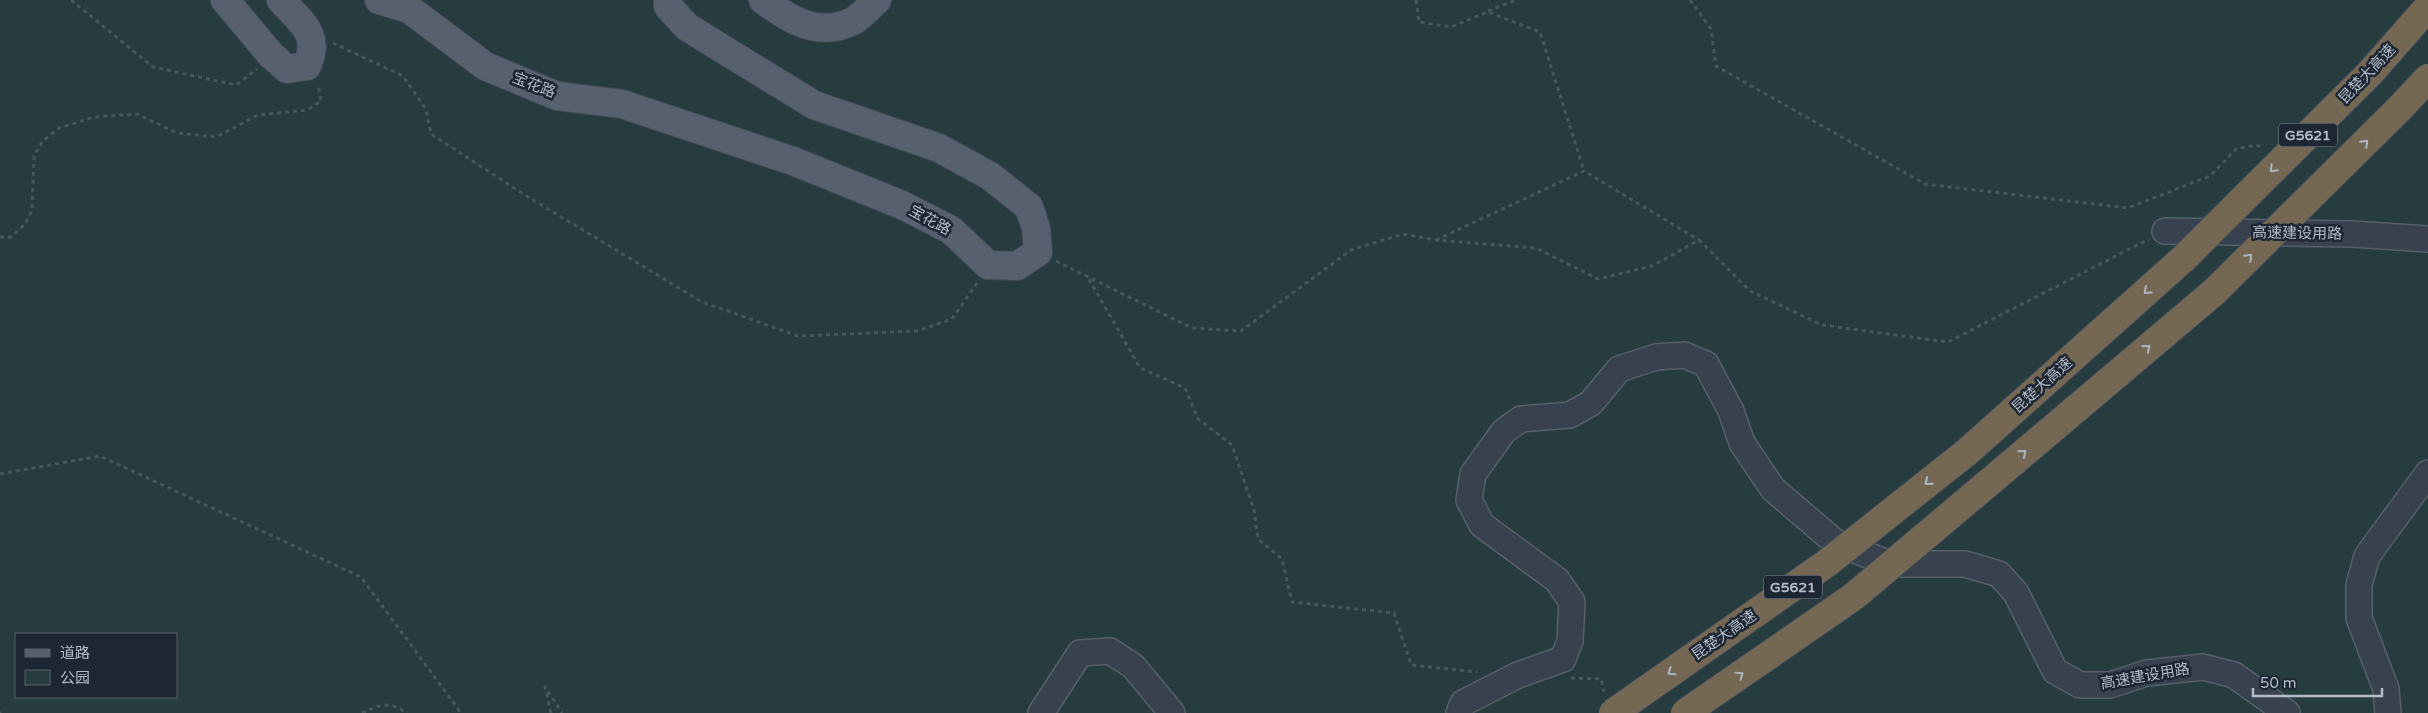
<svg xmlns="http://www.w3.org/2000/svg" width="2428" height="713" font-family="'Varela Round','Noto Sans SC',sans-serif">
<rect width="100%" height="100%" fill="#242f3e"/>
<path fill="#263c3f" fill-rule="evenodd" d="M0 0H2428V713H0ZM16 634H176V697H16Z"/>
<g fill="none" stroke-linecap="round" stroke-linejoin="round">
<g stroke="#565f6c" stroke-width="28">
<g id="minor">
<path d="M2165 231 2353 234 2428 239"/>
<path d="M1041 713 1080 653 1110 651 1133 666 1172 713"/>
<path d="M1459 713 1463 703 1518 675 1563 659 1570 641 1572 602 1557 580 1482 525 1469 500 1473 474 1504 431 1521 419 1570 415 1591 403 1619 369 1656 357 1684 355 1706 364 1731 411 1742 443 1773 489 1835 542 1890 564H1965L1999 574 2016 593 2055 671 2080 685H2110L2147 673 2203 667 2234 675 2287 713"/>
<path d="M2388 713 2386 689 2359 618V585L2367 556 2428 473"/>
</g>
</g>
<g stroke="#414a57" stroke-width="30">
<g id="major">
<path d="M225 0 271 55 287 69 307 66C321 33 301 23 281 0"/>
<path d="M379 0 409 9 485 66 557 96 622 104 793 161 902 205 951 230 988 265 1017 266 1038 252 1036 228 1029 207 990 176 939 148 814 105 687 27 668 6V0"/>
<path d="M763 0C790 20 818 38 853 21 861 17 870 6 877 0"/>
</g>
</g>
<g stroke="#434c59" stroke-width="30">
<g id="highway">
<path d="M1967 452 2184 258"/>
<path d="M1986 485 2214 292"/>
</g>
</g>
<g stroke="#44595c" stroke-width="3" stroke-dasharray="4 4" stroke-linecap="butt">
<path d="M71 0 153 67 236 85 257 69"/>
<path d="M1416 0 1419 22 1451 27 1488 12 1540 32 1584 171"/>
<path d="M1690 0 1711 29 1716 66 1925 184 2128 208 2210 176 2236 149 2256 145 2264 148"/>
<path d="M1488 11 1516 0"/>
<path d="M333 43 403 76 426 109 431 134 525 195 702 302 798 336 917 331 952 319 977 283"/>
<path d="M0 237H11L25 224 32 211 34 156 42 142 59 128 94 117 137 114 177 133 216 137 258 115 307 110 321 101 318 84"/>
<path d="M1436 240 1584 171 1699 240"/>
<path d="M1056 261 1192 328 1241 331 1351 250 1403 234 1435 240 1536 248 1598 279 1652 266 1699 240 1750 291 1822 325 1948 342 2149 239"/>
<path d="M1089 279 1140 368 1185 388 1198 419 1232 445 1254 510 1258 539 1282 559 1292 602 1394 613 1411 665 1477 672"/>
<path d="M0 474 100 456 361 577 461 713"/>
<path d="M1571 678 1601 679 1604 692"/>
<path d="M0 712 1 713"/>
<path d="M362 713C381 704 389 701 407 713"/>
<path d="M551 713 545 687 562 713"/>
</g>
<use href="#minor" stroke="#38414e" stroke-width="25"/>
<use href="#major" stroke="#56606e" stroke-width="28"/>
<use href="#highway" stroke="#746855" stroke-width="28"/>
<g stroke="#434c59" stroke-width="30" stroke-linecap="butt">
<g id="highway-bridge">
<path d="M2184 258 2371 72 2428 7"/>
<path d="M2214 292 2401 107 2428 78"/>
<path d="M1613 713 1827 563 1967 452"/>
<path d="M1685 713 1853 597 1986 485"/>
</g>
</g>
<use href="#highway-bridge" stroke="#746855" stroke-width="28"/>
</g>
<defs><path id="oneway-chevron" d="M-2-3.5L2.5 0L-2 3.5" fill="none" stroke-width="1.6" stroke-linecap="round" stroke-linejoin="round" transform="scale(1.25)"/></defs>
<g stroke="#aeb4bd">
<use href="#oneway-chevron" transform="translate(2365 143) rotate(-45)"/>
<use href="#oneway-chevron" transform="translate(2273 169) rotate(135)"/>
<use href="#oneway-chevron" transform="translate(2249 257) rotate(-45)"/>
<use href="#oneway-chevron" transform="translate(2147 291) rotate(138)"/>
<use href="#oneway-chevron" transform="translate(2147 348) rotate(-40)"/>
<use href="#oneway-chevron" transform="translate(2023 453) rotate(-40)"/>
<use href="#oneway-chevron" transform="translate(1928 482) rotate(141)"/>
<use href="#oneway-chevron" transform="translate(1671 672) rotate(145)"/>
<use href="#oneway-chevron" transform="translate(1740 675) rotate(-35)"/>
</g>
<g text-anchor="middle" stroke-width="5" stroke-linejoin="round" paint-order="stroke">
<g fill="#1d2633" stroke="#878f9c" stroke-width="1">
<rect x="2279" y="123.5" width="58" height="23" rx="4"/>
<rect x="1764" y="575.5" width="58" height="23" rx="4"/>
</g>
<g font-size="14" font-weight="bold" fill="#b4bcc9">
<text x="2308" y="140">G5621</text>
<text x="1793" y="592">G5621</text>
</g>
<g font-size="15" fill="#b4bcc9" stroke="#1d2633">
<text transform="translate(2367 74) rotate(-47)" y="5">昆楚大高速</text>
<text transform="translate(534 85) rotate(21)" y="5">宝花路</text>
<text transform="translate(930 220) rotate(29)" y="5">宝花路</text>
<text transform="translate(2297 233) rotate(1)" y="5">高速建设用路</text>
<text transform="translate(2042 385) rotate(-42)" y="5">昆楚大高速</text>
<text transform="translate(1724 635) rotate(-35)" y="5">昆楚大高速</text>
<text transform="translate(2145 676) rotate(-10)" y="5">高速建设用路</text>
</g>
</g>
<rect x="15" y="633" width="162" height="65" fill="#1d2633" stroke="#59626f"/>
<rect x="25" y="649" width="25" height="8" fill="#56606e" stroke="#59626f"/>
<text x="60" y="658" font-size="15" fill="#b4bcc9">道路</text>
<rect x="25" y="670" width="25" height="15" fill="#263c3f" stroke="#59626f"/>
<text x="60" y="683" font-size="15" fill="#b4bcc9">公园</text>
<path d="M2253 688v8h129v-8" fill="none" stroke="#b4bcc9" stroke-width="2.5"/>
<text x="2260" y="688" font-size="15" fill="#b4bcc9" stroke="#1d2633" stroke-width="4" paint-order="stroke">50 m</text>
</svg>
